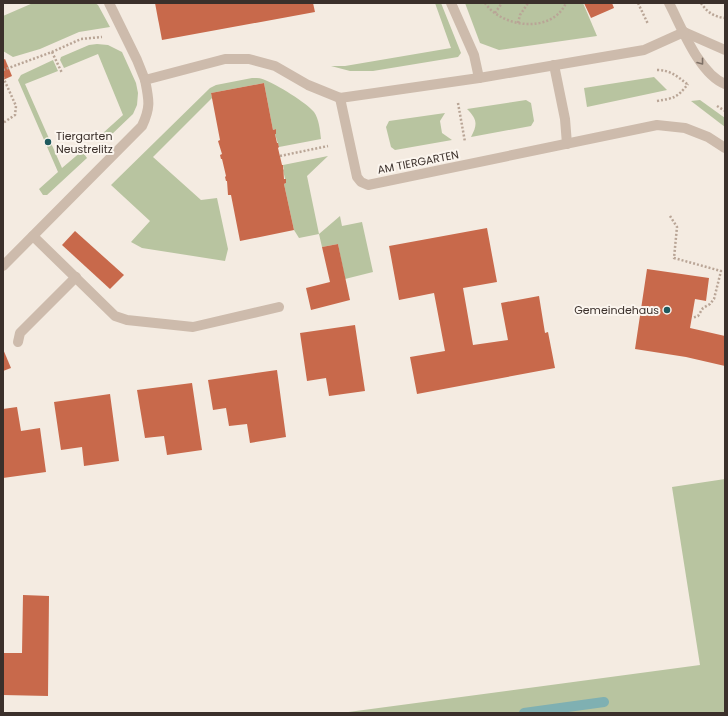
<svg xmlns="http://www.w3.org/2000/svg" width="728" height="716" font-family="Poppins,sans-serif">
<rect width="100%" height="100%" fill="#f4ebe1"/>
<g fill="#b8c4a0">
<path d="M33 3H95L98 5 110 27 79 32 40 49 13 57 3 51V16Z"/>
<path d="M435 3H441L461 53 458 57 373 71H350L331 66H345L451 48Z"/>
<path d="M465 3H583L597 36 499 50 480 43Z"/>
<path d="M97 44 108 45 122 52 136 83 138 93 137 105 133 114 110 136 106 137 103 133 123 115 98 54 64 68 60 60 61 57 89 45Z"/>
<path d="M53 60 58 71 25 84 62 168 82 151 87 158 47 195H43L39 189 58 172 18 80 21 75Z"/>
<path d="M654 77 667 90 587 107 584 88Z"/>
<path d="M252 78C257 78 261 78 265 80 276 84 307 103 314 112 319 119 320 130 321 139L279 147 275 134 276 133V129L273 130 264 83 211 93 212 98 153 157 201 200 217 198 228 249 225 261 142 248 131 242 150 221 111 185 210 88 216 85Z"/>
<path d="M526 100 531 103 534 121 531 126 471 137C478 124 477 119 467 109Z"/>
<path d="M700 100 725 118V127L691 101Z"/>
<path d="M445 113 440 121 442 133 452 140 395 150 391 147 386 127 389 121Z"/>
<path d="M328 156 307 176 319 234 340 216 342 226 362 222 373 272 345 279 338 244 322 247 319 234 299 238 294 230 284 184 286 183 283 170 284 169 283 165Z"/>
<path d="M725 479V713H341L700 665 672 487Z"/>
</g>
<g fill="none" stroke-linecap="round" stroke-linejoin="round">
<path stroke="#7fb0b2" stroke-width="10" d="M524 713 604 702"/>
</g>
<g fill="#c8694b">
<path d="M155 3H313L315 12 162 40Z"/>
<path d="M584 3H612L614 8 591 18Z"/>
<path d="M5 59 12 76 3 80V60Z"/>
<path d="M264 83 273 130 276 129V134H275L277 143H278L279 147 278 148 282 165H283L284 179H286V183L284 184 294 230 240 241 231 195H228L227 181H226L225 177 226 176 222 159H221L220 155 222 154 218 141 220 140 211 93Z"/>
<path d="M487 228 497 282 463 288 473 345 508 340 501 303 539 296 545 333 548 332 555 368 417 394 410 357 445 351 434 293 399 300 389 246Z"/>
<path d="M75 231 124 275 110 289 62 245Z"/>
<path d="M338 244 350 300 311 310 306 288 330 282 322 247Z"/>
<path d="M647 269 709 278 706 301 695 299 690 328 725 336V366L686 357 635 349Z"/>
<path d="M355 325 365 391 329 396 326 378 307 381 300 333Z"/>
<path d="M3 349 11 368 3 371Z"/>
<path d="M277 370 286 437 250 443 247 424 229 426 226 408 213 410 208 380Z"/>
<path d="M192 383 202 450 167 455 164 436 145 438 137 390Z"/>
<path d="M110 394 119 461 84 466 82 447 61 450 54 402Z"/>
<path d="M17 407 21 431 40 428 46 472 3 478V409Z"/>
<path d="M23 595 49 596 48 696 3 695V653H22Z"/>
</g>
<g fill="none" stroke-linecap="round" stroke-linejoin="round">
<g stroke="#b9a596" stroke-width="2.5" stroke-dasharray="2 2" stroke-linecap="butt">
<path d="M485 3C502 28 552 34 566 3"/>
<path d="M638 3 648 24"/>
<path d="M701 3C707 12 714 17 725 18"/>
<path d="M495 13 502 3"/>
<path d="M518 23 520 15 528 3"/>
<path d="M52 52 62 73"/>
<path d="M3 70 52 52 81 39 102 37"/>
<path d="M657 70C670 70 677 76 687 84"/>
<path d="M3 77 16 106 15 115 3 123"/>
<path d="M657 101C674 98 677 98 688 84"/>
<path d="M458 103 465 142"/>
<path d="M717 106 725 111"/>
<path d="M280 156 328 146"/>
<path d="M670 216 677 227 674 258 721 271 714 299 710 304 703 308 698 316 692 318"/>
</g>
<path stroke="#cdbbac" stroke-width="10" d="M451 3 474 55 479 78"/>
<g stroke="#cdbbac" stroke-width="10">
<path d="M109 3 137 60 145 80"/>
<path d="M669 3C681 26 699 74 725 84"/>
<path d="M684 32 725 50"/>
<path d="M554 65 565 119 567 144"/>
<path d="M340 98 357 177 361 182 368 185 657 125 685 128 708 137 725 148"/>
<path d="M33 236 115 316 127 320 193 327 279 307"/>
<path d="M3 266 142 126C151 107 149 100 145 80L225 59H249L275 66 308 85 340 98 479 78 644 50 684 32"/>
<path d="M18 342 20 333 76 277"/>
</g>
</g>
<defs><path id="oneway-chevron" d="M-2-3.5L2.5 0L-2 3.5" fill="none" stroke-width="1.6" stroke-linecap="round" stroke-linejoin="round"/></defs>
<use stroke="#7d6f65" href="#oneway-chevron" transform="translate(701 62) rotate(52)"/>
<g fill="#1f5a5e" stroke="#fbf5ee" stroke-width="1.5">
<circle cx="48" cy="142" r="4"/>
<circle cx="667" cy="310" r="4"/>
</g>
<g text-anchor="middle" stroke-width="4" stroke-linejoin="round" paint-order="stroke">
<g font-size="11" fill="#3b302b" stroke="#fbf5ee" text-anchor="start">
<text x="56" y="140">Tiergarten<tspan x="56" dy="13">Neustrelitz</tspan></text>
<text x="659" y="314" text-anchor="end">Gemeindehaus</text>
</g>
<g font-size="11" fill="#3b302b" stroke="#fbf5ee">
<text transform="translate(418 162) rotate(-11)" y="4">AM TIERGARTEN</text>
</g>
</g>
<rect width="728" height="716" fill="none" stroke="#3b302b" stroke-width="8"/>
</svg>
